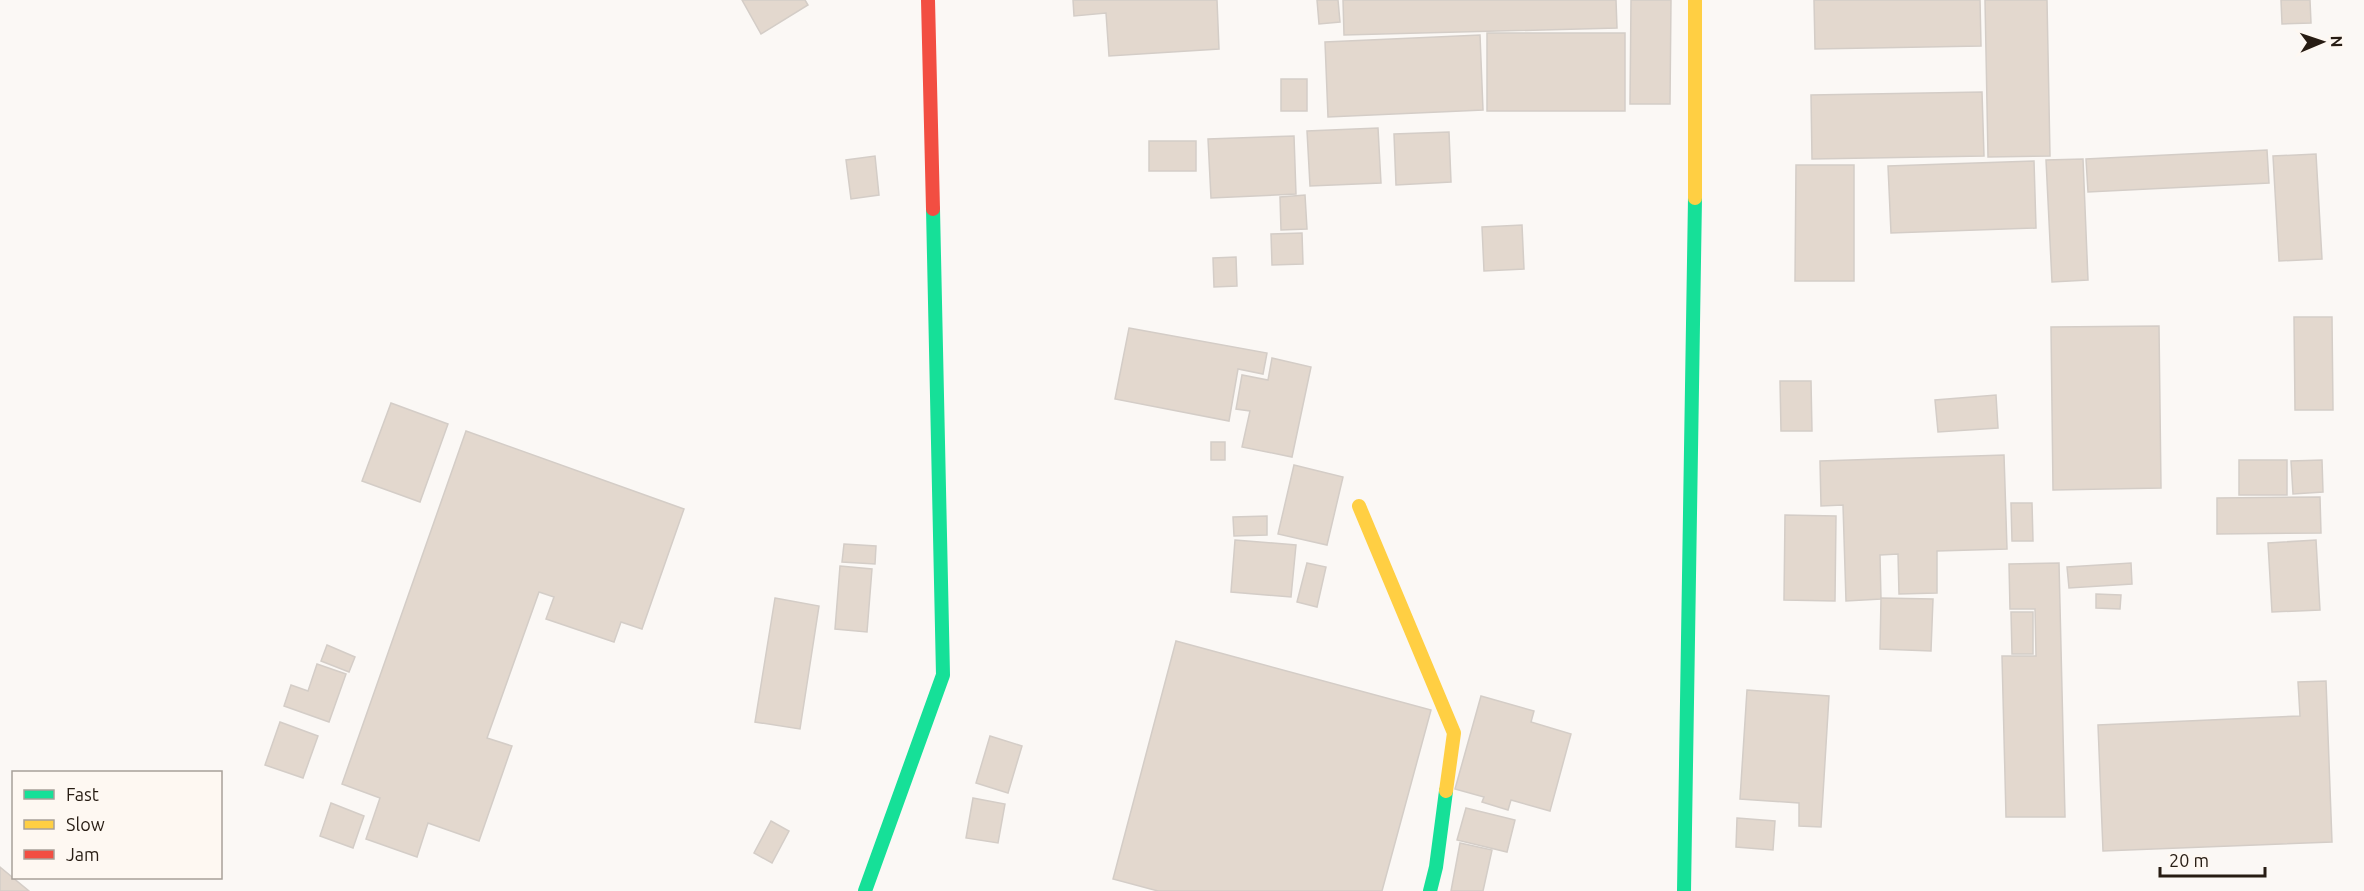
<svg xmlns="http://www.w3.org/2000/svg" width="2364" height="891" font-family="Ubuntu,sans-serif">
<rect width="100%" height="100%" fill="#fbf8f5"/>
<g fill="#e3d8ce" stroke="#d4cdc7" stroke-width="1.5">
<path d="M742 0H805L808 5 761 34Z"/>
<path d="M1073 0H1217L1219 49 1109 56 1106 13 1074 16Z"/>
<path d="M1317 0H1338L1340 22 1319 24Z"/>
<path d="M1343 0H1616L1617 28 1344 35Z"/>
<path d="M1631 0H1671L1670 104H1630Z"/>
<path d="M1814 0H1980L1981 46 1815 49Z"/>
<path d="M1985 0H2047L2050 156 1988 157Z"/>
<path d="M2281 0H2310L2311 23 2282 24Z"/>
<rect x="1487" y="33" width="138" height="78"/>
<path d="M1480 35 1483 110 1328 117 1325 42Z"/>
<rect x="1281" y="79" width="26" height="32"/>
<path d="M1982 92 1984 156 1812 159 1811 95Z"/>
<path d="M1378 128 1381 183 1310 186 1307 131Z"/>
<path d="M1449 132 1451 182 1396 185 1394 134Z"/>
<path d="M1294 136 1296 194 1211 198 1208 139Z"/>
<rect x="1149" y="141" width="47" height="30"/>
<path d="M2267 150 2269 183 2088 192 2086 159Z"/>
<path d="M2316 154 2322 259 2279 261 2273 156Z"/>
<path d="M875 156 879 195 851 199 846 160Z"/>
<path d="M2083 159 2088 280 2052 282 2046 160Z"/>
<path d="M2034 161 2036 228 1891 233 1888 166Z"/>
<path d="M1796 165H1854V281H1795Z"/>
<path d="M1305 195 1307 229 1281 230 1280 197Z"/>
<path d="M1522 225 1524 269 1484 271 1482 227Z"/>
<path d="M1302 233 1303 264 1272 265 1271 234Z"/>
<path d="M1236 257 1237 286 1214 287 1213 258Z"/>
<path d="M2294 317H2332L2333 410H2295Z"/>
<path d="M2159 326 2161 488 2053 490 2051 327Z"/>
<path d="M1129 328 1267 353 1263 374 1238 369 1229 421 1115 399Z"/>
<path d="M1272 358 1311 367 1292 457 1242 447 1250 411 1236 409 1242 375 1268 380Z"/>
<path d="M1780 381H1811L1812 431H1781Z"/>
<path d="M1996 395 1998 428 1938 432 1935 400Z"/>
<path d="M391 403 448 424 420 502 362 481Z"/>
<path d="M466 431 684 509 642 629 621 622 614 642 546 619 554 597 539 592 487 738 512 746 479 841 428 823 417 857 366 839 380 798 342 784Z"/>
<rect x="1211" y="442" width="14" height="18"/>
<path d="M2004 455 2007 549 1937 551V593L1899 594 1898 554 1880 555 1881 599 1846 601 1843 505 1821 506 1820 461Z"/>
<rect x="2239" y="460" width="48" height="35"/>
<path d="M2322 460 2323 492 2293 494 2291 461Z"/>
<path d="M1294 465 1343 477 1327 545 1278 534Z"/>
<path d="M2320 497 2321 533 2217 534V498Z"/>
<path d="M2011 503H2032L2033 541H2012Z"/>
<path d="M1785 515 1836 516 1835 601 1784 600Z"/>
<path d="M1267 516V535L1234 536 1233 517Z"/>
<path d="M1235 540 1296 545 1291 597 1231 592Z"/>
<path d="M2316 540 2320 610 2272 612 2268 543Z"/>
<path d="M844 544 876 546 875 564 842 562Z"/>
<path d="M1307 563 1326 567 1317 607 1297 602Z"/>
<path d="M2059 563 2065 817H2006L2002 656H2036L2035 609H2010L2009 564Z"/>
<path d="M2131 563 2132 584 2069 588 2067 567Z"/>
<path d="M840 566 872 569 867 632 835 629Z"/>
<path d="M2096 594 2121 595 2120 609 2096 608Z"/>
<path d="M775 598 819 606 800 729 755 722Z"/>
<path d="M1881 598 1933 599 1931 651 1880 649Z"/>
<path d="M2011 612H2033V654H2012Z"/>
<path d="M1176 641 1431 710 1382 891H1158L1113 879Z"/>
<path d="M327 645 355 657 349 672 321 661Z"/>
<path d="M317 664 346 674 329 722 284 706 291 685 308 691Z"/>
<path d="M2326 681 2332 842 2103 851 2098 725 2300 716 2298 682Z"/>
<path d="M1747 690 1829 696 1821 827 1799 826V803L1740 799Z"/>
<path d="M1481 696 1534 711 1531 722 1571 734 1550 811 1511 800 1508 810 1482 802 1484 797 1455 789Z"/>
<path d="M280 722 318 736 303 778 265 765Z"/>
<path d="M990 736 1022 746 1008 793 976 783Z"/>
<path d="M973 798 1005 804 998 843 966 838Z"/>
<path d="M331 803 364 816 353 848 320 836Z"/>
<path d="M1466 808 1515 820 1507 852 1457 840Z"/>
<path d="M1737 818 1775 821 1773 850 1736 847Z"/>
<path d="M771 821 789 831 772 863 754 853Z"/>
<path d="M1460 843 1492 850 1483 891H1451Z"/>
<path d="M0 867 29 891H0Z"/>
</g>
<g fill="none" stroke-linecap="round" stroke-linejoin="round">
<g stroke="#16e098" stroke-width="14">
<path d="M865 891 943 675 933 209"/>
<path d="M1430 891 1436 867 1446 791"/>
<path d="M1684 891 1695 198"/>
</g>
<g stroke="#ffcf43" stroke-width="14">
<path d="M1695 198V0"/>
<path d="M1359 506 1454 733 1446 791"/>
</g>
<path stroke="#f24e42" stroke-width="14" d="M928 0 933 209"/>
</g>
<rect x="12" y="771" width="210" height="108" fill="#fef8f2" stroke="#a8a099" stroke-width="1.5"/>
<rect x="24" y="790" width="30" height="9" fill="#16e098" stroke="#a8a099" stroke-width="1.5"/>
<text x="66" y="801" font-size="18" fill="#271c13">Fast</text>
<rect x="24" y="820" width="30" height="9" fill="#ffcf43" stroke="#a8a099" stroke-width="1.5"/>
<text x="66" y="831" font-size="18" fill="#271c13">Slow</text>
<rect x="24" y="850" width="30" height="9" fill="#f24e42" stroke="#a8a099" stroke-width="1.5"/>
<text x="66" y="861" font-size="18" fill="#271c13">Jam</text>
<g transform="translate(2322 42) rotate(88)" stroke="#fef8f2" stroke-width="4.5" paint-order="stroke">
<path d="M0-4.5L10 22L0 15L-10 22Z" fill="#271c13"/>
<text y="-9" font-size="16" font-weight="bold" text-anchor="middle" fill="#271c13">N</text>
</g>
<path d="M2160 867v9h105v-9" fill="none" stroke="#271c13" stroke-width="3"/>
<text x="2169" y="867" font-size="18" fill="#271c13" stroke="#fef8f2" stroke-width="4.5" paint-order="stroke">20 m</text>
</svg>
